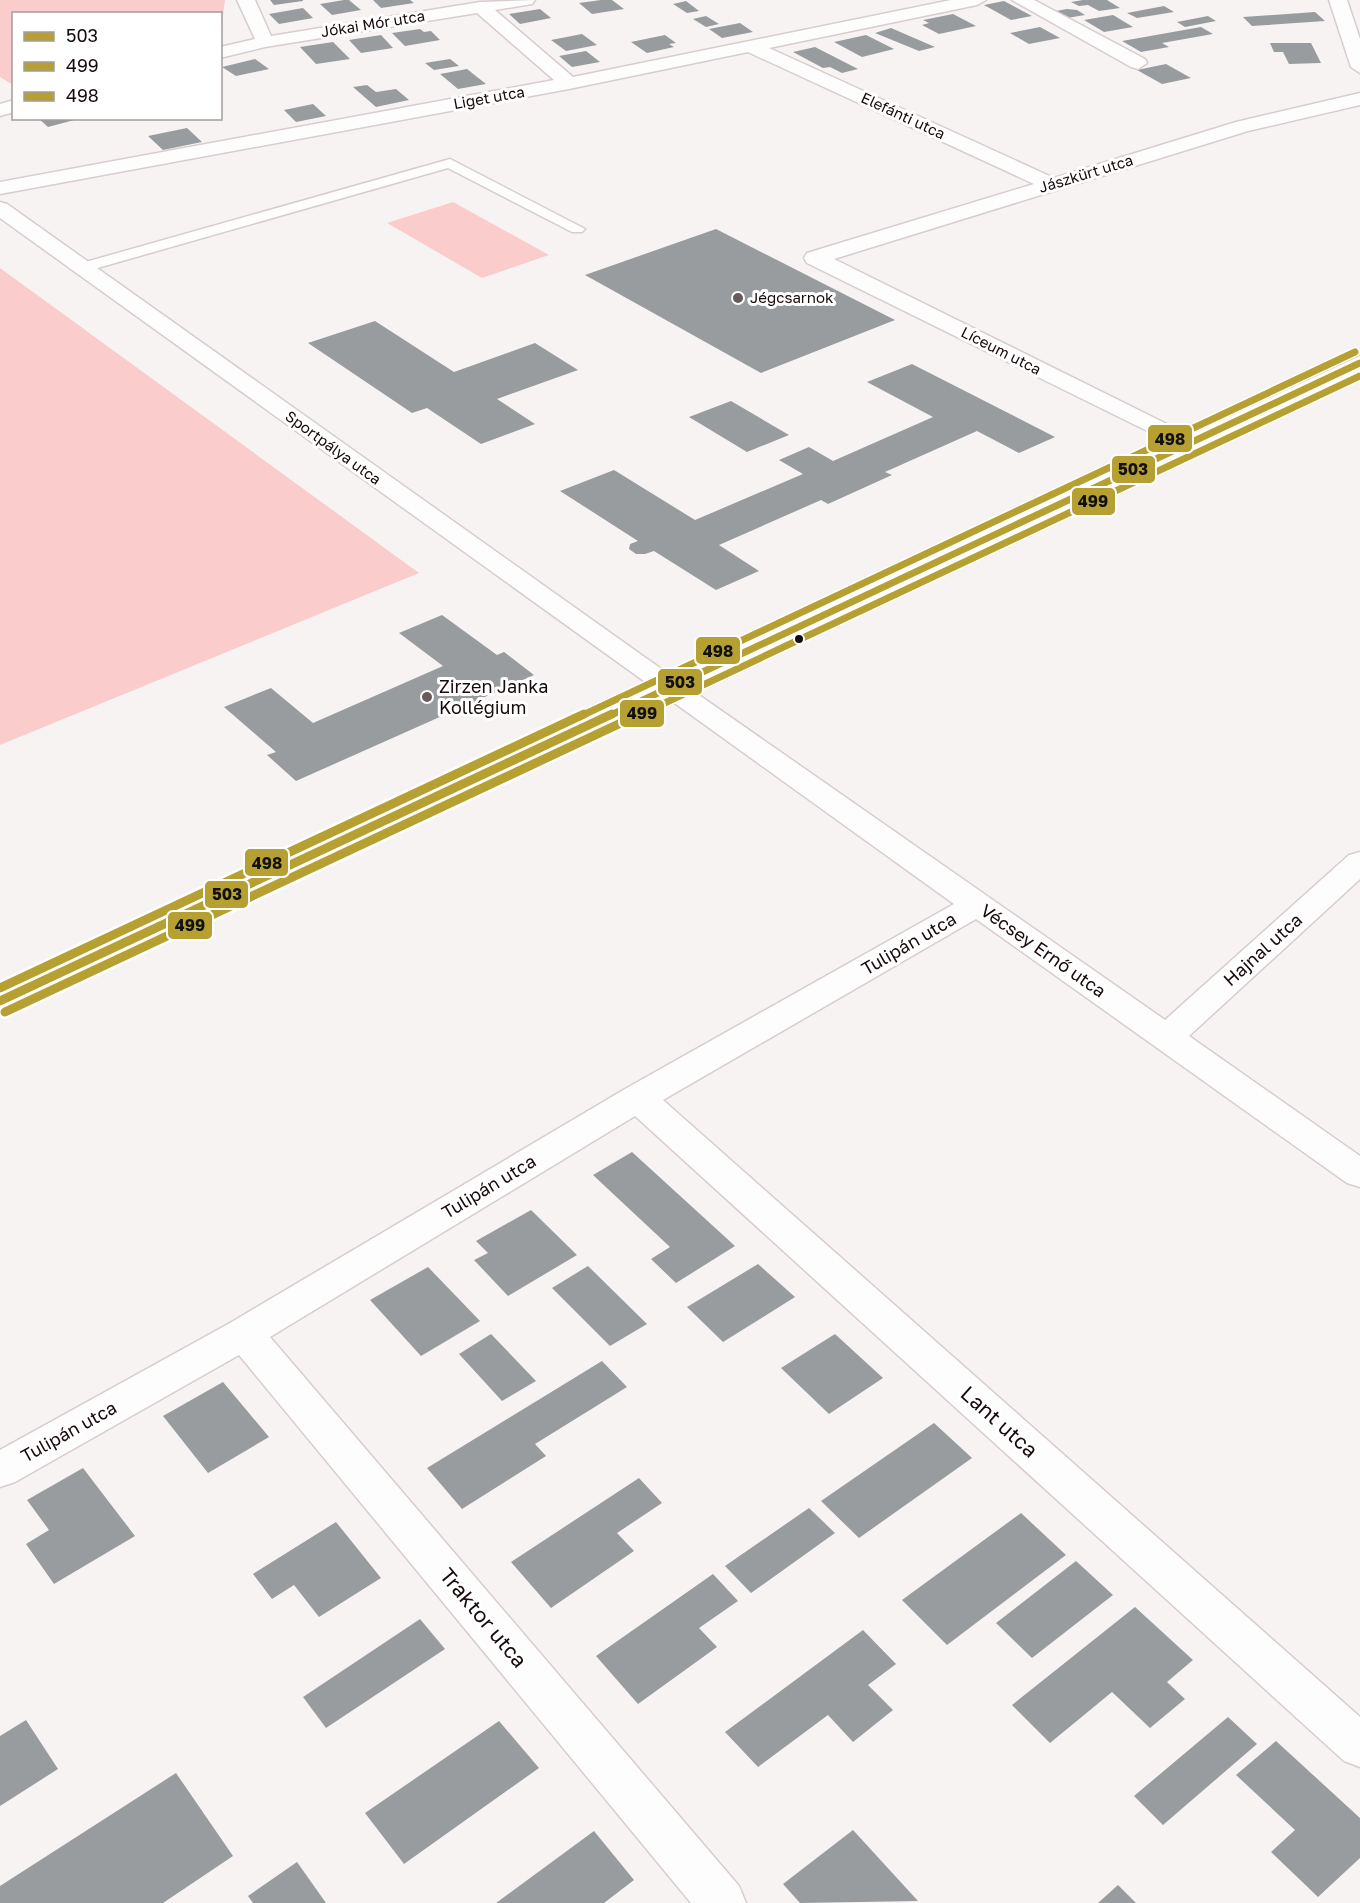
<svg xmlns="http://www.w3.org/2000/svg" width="1360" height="1903" font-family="'Golos Text',sans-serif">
<rect width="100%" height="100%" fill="#f8f3f3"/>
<g fill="#fbcccc">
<path d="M0 0H225L221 30 220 14H14L13 85 0 77Z"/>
<path d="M453 202 549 255 482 278 387 223Z"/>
<path d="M0 268 419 573 0 745Z"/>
</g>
<g fill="#989c9e">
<path d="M270 0H303V1L274 5Z"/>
<path d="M344 0H349L361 10 332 15 320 4Z"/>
<path d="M373 0H410L414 3 381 8Z"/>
<path d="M601 0H612L624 9 592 14 579 3Z"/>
<path d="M1083 0H1107L1120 8 1099 11 1088 5 1079 6 1071 2Z"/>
<path d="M686 1 699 11 687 13 673 4Z"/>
<path d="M1004 1 1032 16 1011 20 984 5Z"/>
<path d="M1164 6 1174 12 1137 18 1127 13Z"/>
<path d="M303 8 313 18 279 24 269 14Z"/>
<path d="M540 9 551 18 520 24 509 14Z"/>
<path d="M1067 9 1077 10 1085 15 1067 18 1056 11Z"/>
<path d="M1315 12 1325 21 1252 26 1243 17Z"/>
<path d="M953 14 976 26 939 34 922 25 929 23 923 20Z"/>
<path d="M1113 15 1133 27 1104 32 1084 20Z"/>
<path d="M706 16 719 24 706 27 693 19Z"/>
<path d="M1208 16 1216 21 1185 27 1177 22Z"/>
<path d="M740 23 753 32 722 38 709 29Z"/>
<path d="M1040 27 1060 38 1029 44 1010 33Z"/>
<path d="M1201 27 1213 34 1162 43 1169 47 1141 52 1122 41Z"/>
<path d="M891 28 935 47 919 51 875 33Z"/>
<path d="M420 29 424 32 431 31 440 40 405 46 392 33Z"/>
<path d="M582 34 597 45 566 51 551 40Z"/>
<path d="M381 35 393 48 361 53 349 40Z"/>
<path d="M665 35 676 43 669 44 674 47 647 53 631 42Z"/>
<path d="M866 35 894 49 862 57 834 42Z"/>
<path d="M333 42 350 59 316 64 300 47Z"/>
<path d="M1270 43H1311L1321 63 1289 64 1283 52H1274Z"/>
<path d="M815 47 858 69 842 73 830 67 823 68 793 52Z"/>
<path d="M586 51 600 62 572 67 559 56Z"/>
<path d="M255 59 269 69 236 76 222 67Z"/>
<path d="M450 59 459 66 434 70 425 63Z"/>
<path d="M1166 64 1191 78 1162 84 1137 70Z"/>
<path d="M467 69 486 84 458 89 440 74Z"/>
<path d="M367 85 376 92 396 89 409 100 376 107 353 87Z"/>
<path d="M313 104 326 116 296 122 284 110Z"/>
<path d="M38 118H78V119L48 127Z"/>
<path d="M187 128 202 142 163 150 148 136Z"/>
<path d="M716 229 895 320 761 373 585 275Z"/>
<path d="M375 321 454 372 535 343 578 370 497 399 535 424 481 444 427 408 412 413 308 343Z"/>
<path d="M912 364 1055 437 1019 453 977 431 885 472 892 475 828 504 821 500 719 545 759 571 716 590 654 551 645 554H636L629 549 630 544 638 541 560 491 614 470 695 520 803 474 779 460 809 447 833 461 933 417 867 382Z"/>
<path d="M731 401 789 435 747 452 689 417Z"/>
<path d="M442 615 497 655 504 652 534 675 296 781 267 755 276 752 224 707 271 688 313 723 443 666 399 633Z"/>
<path d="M632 1152 735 1246 676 1283 651 1259 670 1247 593 1175Z"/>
<path d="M531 1210 577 1255 508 1296 474 1260 488 1253 476 1241Z"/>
<path d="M758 1264 795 1297 723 1342 687 1307Z"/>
<path d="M588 1266 647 1324 610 1346 552 1288Z"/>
<path d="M428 1267 480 1321 421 1356 370 1300Z"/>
<path d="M491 1334 536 1381 502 1401 459 1354Z"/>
<path d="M835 1334 883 1378 829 1414 781 1368Z"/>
<path d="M602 1361 627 1387 535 1444 546 1456 462 1509 427 1468Z"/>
<path d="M223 1382 269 1437 208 1473 163 1416Z"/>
<path d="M934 1423 972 1458 859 1538 821 1501Z"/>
<path d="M83 1468 135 1536 54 1584 26 1544 49 1530 27 1500Z"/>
<path d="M639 1478 662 1503 617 1533 634 1551 551 1608 511 1562Z"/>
<path d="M809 1508 835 1533 751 1593 725 1566Z"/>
<path d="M1021 1513 1066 1555 947 1645 902 1600Z"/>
<path d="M336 1522 381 1578 319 1617 294 1585 272 1599 253 1574Z"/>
<path d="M1076 1561 1113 1595 1032 1658 996 1623Z"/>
<path d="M713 1574 738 1601 699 1628 717 1647 638 1704 596 1656Z"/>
<path d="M1135 1607 1193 1660 1167 1682 1185 1699 1150 1728 1112 1692 1050 1743 1012 1705Z"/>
<path d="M420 1619 445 1649 326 1728 303 1697Z"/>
<path d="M863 1630 896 1664 868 1685 893 1710 853 1742 828 1715 758 1767 725 1732Z"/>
<path d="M1228 1717 1257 1744 1163 1825 1134 1796Z"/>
<path d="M26 1720 58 1769 0 1806V1736Z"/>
<path d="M499 1721 539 1768 404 1864 365 1813Z"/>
<path d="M1276 1741 1360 1818V1858L1318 1897 1271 1852 1295 1830 1236 1775Z"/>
<path d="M176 1773 233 1856 163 1903H0V1886Z"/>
<path d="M853 1830 918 1901 800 1903 783 1884Z"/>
<path d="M594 1831 634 1880 604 1903H496Z"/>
<path d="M297 1862 326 1903H253L248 1896Z"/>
<path d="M1118 1885 1136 1903H1098Z"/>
</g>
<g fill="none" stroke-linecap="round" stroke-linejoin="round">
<g stroke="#d7cdcd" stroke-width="3">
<path id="service" d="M450 159 585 229 582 232H572L448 168 87 271H75L73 268 75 265Z"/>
</g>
<g stroke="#d7cdcd" stroke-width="3">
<g id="minor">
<path d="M237 0H255L271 36 480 2 535 0 532 4 495 10 573 77 951 0H986L977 5 769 48 1054 178 1236 122 1360 93V105L1248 131 834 259 1197 439 1200 444 1197 449 1188 451 807 263 804 258 807 253 1034 184 748 52 569 89 0 194V182L554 80 477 13 265 47 220 58V47L255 39Z"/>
<path d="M1012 0H1034L1145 59 1147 63 1138 69 1131 67Z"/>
<path d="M1329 0H1347L1360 39V73L1351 67Z"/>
<path d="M14 100V112L0 116V104Z"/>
<path d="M0 202 7 204 643 656 1165 1020 1349 855 1360 852V879L1189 1036 1360 1156V1187L1347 1183 976 919 663 1100 1360 1717V1767L1344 1761 635 1116 270 1337 739 1886 746 1903H691L239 1355 15 1482 0 1487V1450L230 1323 625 1089 954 904 0 218Z"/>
</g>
</g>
<g stroke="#d7cdcd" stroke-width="3">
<path id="tertiary" d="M1360 356V372L0 1012V987Z"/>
</g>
<use href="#service" fill="#fefdfd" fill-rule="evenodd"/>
<use href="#minor" fill="#fefdfd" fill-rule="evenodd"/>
<use href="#tertiary" fill="#fefdfd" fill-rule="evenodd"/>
<g stroke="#fff" stroke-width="10">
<path id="bus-1-far1" d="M609 716 1360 363"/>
</g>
<g stroke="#fff" stroke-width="14">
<path id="bus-1" d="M0 1001 612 714"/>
</g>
<g stroke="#fff" stroke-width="10">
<path id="bus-2-far1" d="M637 716 1360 376"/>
</g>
<g stroke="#fff" stroke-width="14">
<path id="bus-2" d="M5 1012 640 714"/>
</g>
<g stroke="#fff" stroke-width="10">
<path id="bus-3-far1" d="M581 716 1355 352"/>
</g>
<g stroke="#fff" stroke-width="14">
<path id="bus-3" d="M0 988 584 714"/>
</g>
<use href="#bus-1-far1" stroke="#b7a032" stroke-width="7"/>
<use href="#bus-1" stroke="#b7a032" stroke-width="9"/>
<use href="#bus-2-far1" stroke="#b7a032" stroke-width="7"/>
<use href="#bus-2" stroke="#b7a032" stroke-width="9"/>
<use href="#bus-3-far1" stroke="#b7a032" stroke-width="7"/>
<use href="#bus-3" stroke="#b7a032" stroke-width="9"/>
</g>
<g fill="#665c5c" stroke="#fff" stroke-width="2">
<circle cx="738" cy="298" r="6"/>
<circle cx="427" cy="697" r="6"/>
</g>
<circle fill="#170a0b" stroke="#fff" stroke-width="2" cx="799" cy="639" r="5"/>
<g text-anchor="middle" stroke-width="6" stroke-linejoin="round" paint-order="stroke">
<g font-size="15" fill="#170a0b" stroke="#fff">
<text transform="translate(373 24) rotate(-9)" y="5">Jókai Mór utca</text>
<text transform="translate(489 98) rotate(-10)" y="5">Liget utca</text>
<text transform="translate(903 116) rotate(25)" y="5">Elefánti utca</text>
<text transform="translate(1086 174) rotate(-17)" y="5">Jászkürt utca</text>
<text transform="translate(1001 351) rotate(27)" y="5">Líceum utca</text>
<text transform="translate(333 448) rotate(36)" y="5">Sportpálya utca</text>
</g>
<g font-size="15" fill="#170a0b" stroke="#fff" text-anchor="start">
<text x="750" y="303">Jégcsarnok</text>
</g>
<g font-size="18" fill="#170a0b" stroke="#fff" text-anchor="start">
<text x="439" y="693">Zirzen Janka<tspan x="439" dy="21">Kollégium</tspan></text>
</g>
<g font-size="18" fill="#170a0b" stroke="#fff">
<text transform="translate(909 944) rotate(-30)" y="6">Tulipán utca</text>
<text transform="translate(1263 950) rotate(-42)" y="6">Hajnal utca</text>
<text transform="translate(1043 951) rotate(35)" y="6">Vécsey Ernő utca</text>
<text transform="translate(489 1187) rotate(-31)" y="6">Tulipán utca</text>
<text transform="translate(69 1432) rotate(-29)" y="6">Tulipán utca</text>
</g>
<g font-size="21" fill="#170a0b" stroke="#fff">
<text transform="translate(999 1422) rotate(42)" y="7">Lant utca</text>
<text transform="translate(483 1618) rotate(50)" y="7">Traktor utca</text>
</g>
</g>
<g stroke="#fff" stroke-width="2">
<rect x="1147" y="424" width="46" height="29" rx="6" fill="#b7a032"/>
<rect x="1111" y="455" width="45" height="29" rx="6" fill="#b7a032"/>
<rect x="1071" y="487" width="45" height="29" rx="6" fill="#b7a032"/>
<rect x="695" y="636" width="46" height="29" rx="6" fill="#b7a032"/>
<rect x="657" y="668" width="46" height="28" rx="6" fill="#b7a032"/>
<rect x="619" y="699" width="46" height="29" rx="6" fill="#b7a032"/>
<rect x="244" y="848" width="45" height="29" rx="6" fill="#b7a032"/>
<rect x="204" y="880" width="45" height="29" rx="6" fill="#b7a032"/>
<rect x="167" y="911" width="46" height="29" rx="6" fill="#b7a032"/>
</g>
<g font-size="16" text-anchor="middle" font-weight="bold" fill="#111">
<text x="1170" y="445">498</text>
<text x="1133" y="475">503</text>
<text x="1093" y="507">499</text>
<text x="718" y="657">498</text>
<text x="680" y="688">503</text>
<text x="642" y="719">499</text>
<text x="267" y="869">498</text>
<text x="227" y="900">503</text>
<text x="190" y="931">499</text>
</g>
<rect x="12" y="12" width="210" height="108" fill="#ffffff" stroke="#a29d9d" stroke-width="1.5"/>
<rect x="24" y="32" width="30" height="9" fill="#b7a032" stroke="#a29d9d" stroke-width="1.5"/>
<text x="66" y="42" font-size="18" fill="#170a0b">503</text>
<rect x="24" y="62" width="30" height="9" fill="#b7a032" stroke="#a29d9d" stroke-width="1.5"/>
<text x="66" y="72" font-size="18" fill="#170a0b">499</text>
<rect x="24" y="92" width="30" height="9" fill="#b7a032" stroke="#a29d9d" stroke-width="1.5"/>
<text x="66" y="102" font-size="18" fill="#170a0b">498</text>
</svg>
